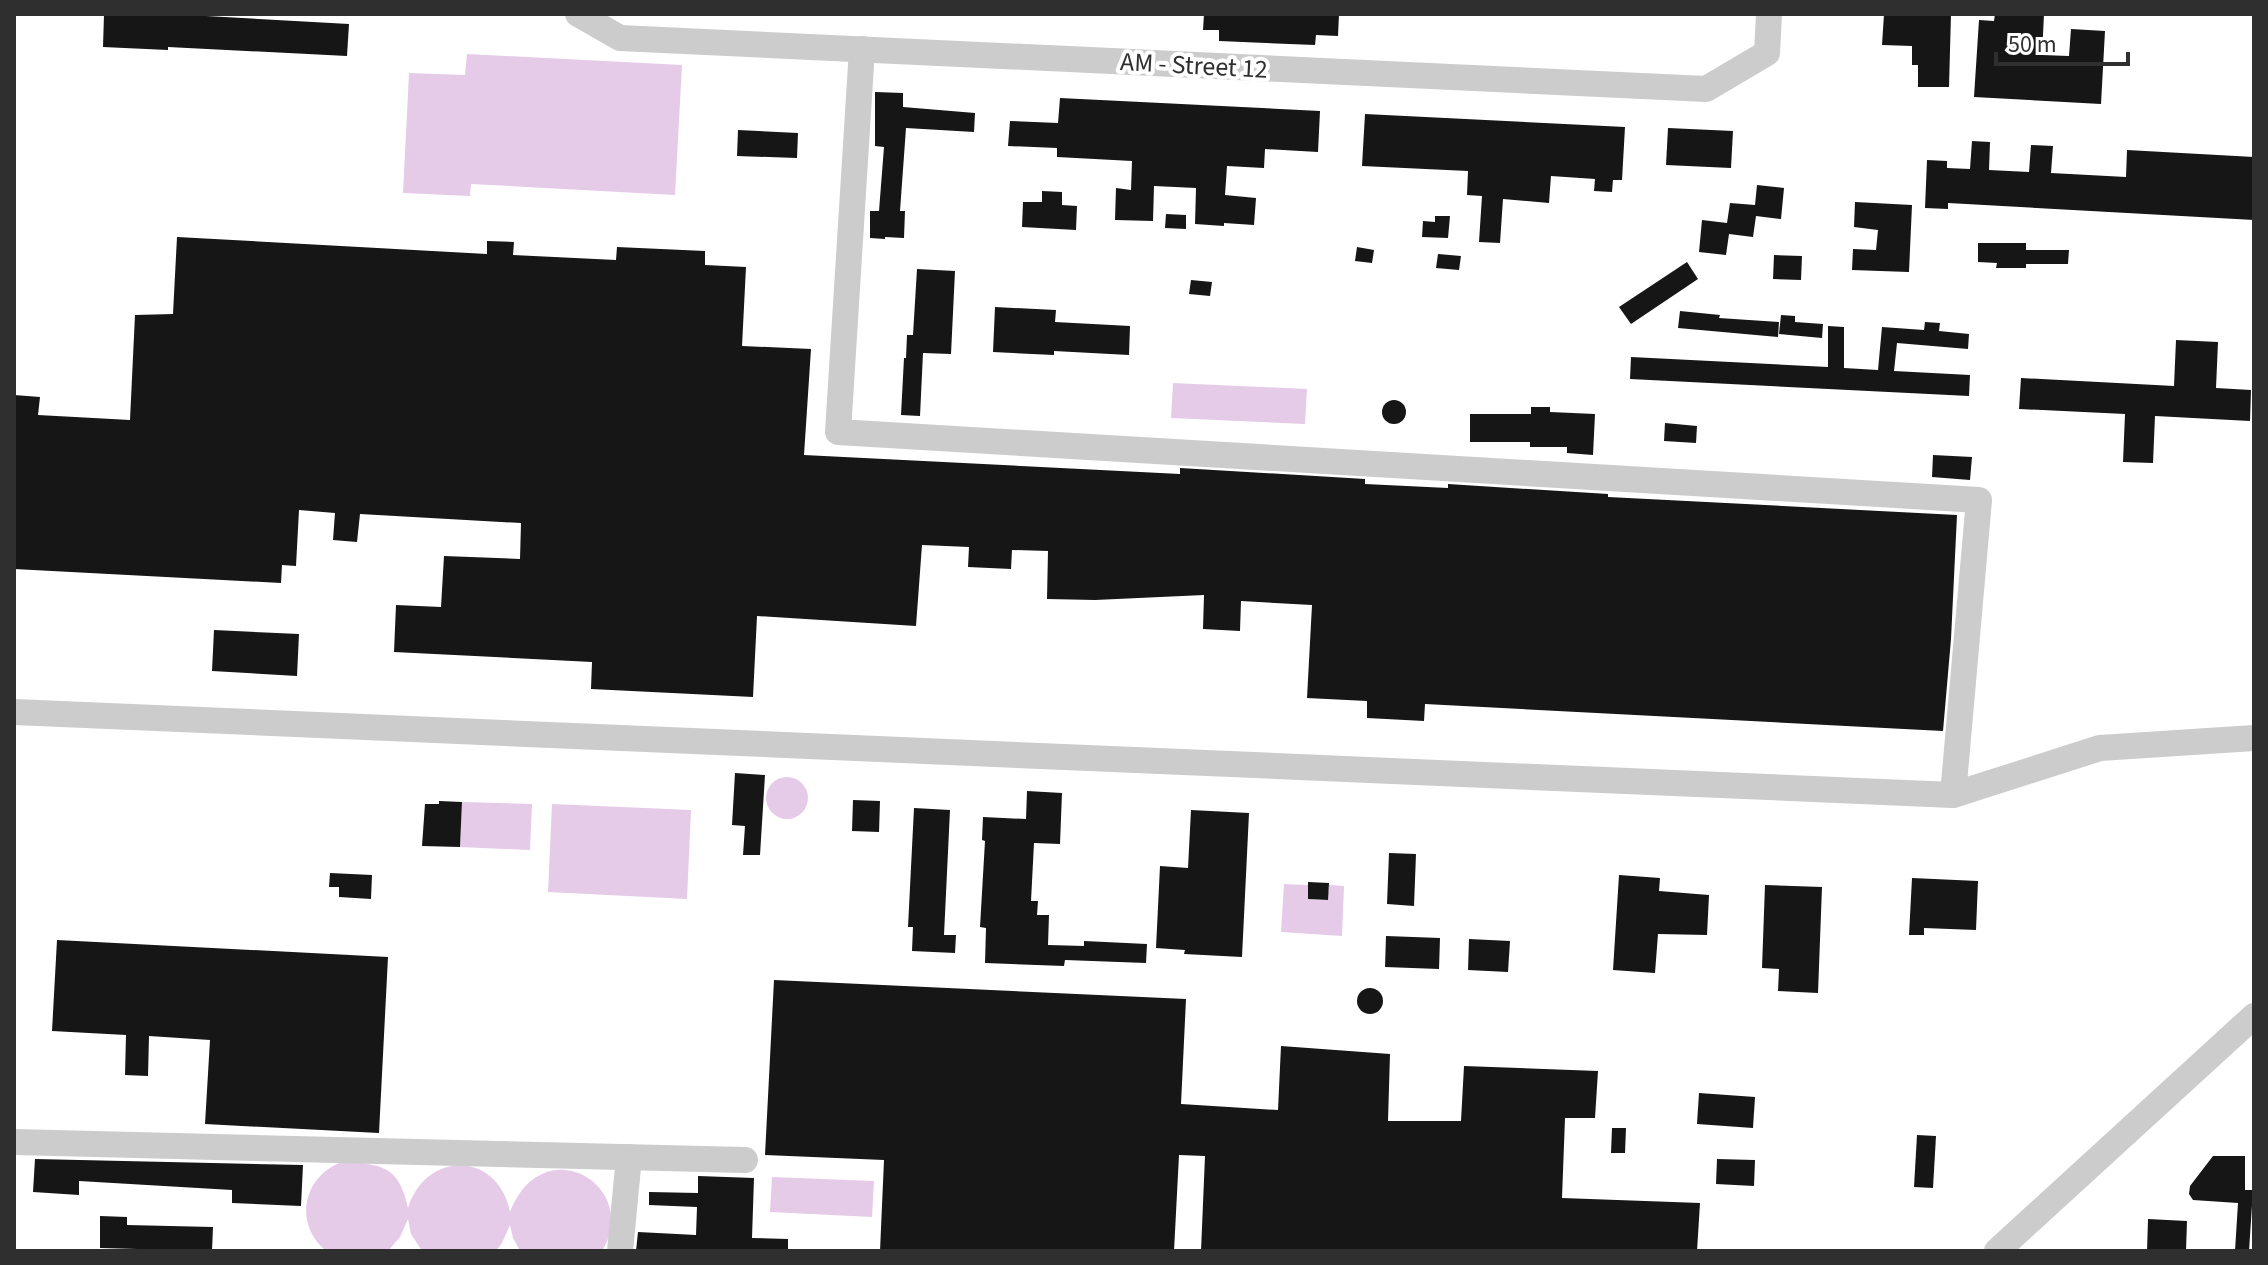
<svg xmlns="http://www.w3.org/2000/svg" width="2268" height="1265" font-family="'Source Sans 3',sans-serif">
<rect width="100%" height="100%" fill="#fff"/>
<g fill="#e6cbe9">
<path d="M467 54 682 65 675 195 471 184 470 196 403 193 409 73 465 75Z"/>
<path d="M1173 383 1307 389 1305 424 1171 418Z"/>
<circle cx="787" cy="798" r="21"/>
<path d="M462 802 532 804 530 850 460 847Z"/>
<path d="M552 804 691 810 687 899 548 892Z"/>
<path d="M1284 884 1308 885V899L1327 900 1329 885 1344 886 1342 936 1281 932Z"/>
<path d="M342 1162C381 1164 399 1165 408 1208 426 1150 498 1151 510 1212 543 1127 642 1186 602 1251H520L513 1238 510 1225 502 1243 496 1251H422L411 1234 408 1219 400 1237 388 1251H326C293 1224 303 1176 342 1162Z"/>
<path d="M772 1177 874 1181 872 1217 770 1212Z"/>
</g>
<g fill="#161616">
<path d="M104 14H170L349 24 347 56 168 47V50L103 47Z"/>
<path d="M1204 14H1339L1338 36 1316 35 1315 45 1219 41V30H1203Z"/>
<path d="M1884 14H1951L1949 87H1918V65H1912V46L1882 45Z"/>
<path d="M1995 14H2044L2042 55 2069 56 2071 29 2105 31 2101 104 1974 97 1979 20 1994 21Z"/>
<path d="M875 92 903 93V107L975 113 974 132 906 128 900 211H905L904 238 885 237V239L870 238V211H879L884 147 875 146Z"/>
<path d="M1060 98 1320 111 1318 152 1265 149 1264 168 1227 166 1225 195 1256 198 1254 225 1224 223V226L1195 224 1196 188 1154 186 1153 221 1115 220 1116 188 1131 190 1132 161 1057 157V148L1008 146 1010 121 1058 123Z"/>
<path d="M1365 114 1625 127 1622 180H1613L1612 192 1594 191 1595 179 1551 176 1549 203 1503 199 1500 243 1479 242 1482 196 1467 195 1468 171 1362 166Z"/>
<path d="M1668 128 1733 131 1731 168 1666 165Z"/>
<path d="M738 130 798 133 797 158 737 156Z"/>
<path d="M1972 141 1990 142 1989 170 2029 172 2031 145 2053 146 2051 173 2126 177 2127 150 2254 157V220L1948 203V209L1925 208 1927 160 1947 161V168L1970 169Z"/>
<path d="M1757 185 1784 188 1781 219 1756 216 1753 237 1729 234 1726 255 1699 252 1702 220 1727 223 1730 203 1755 205Z"/>
<path d="M1042 191 1062 192V205L1077 206 1076 230 1022 227 1023 202H1042Z"/>
<path d="M1855 202 1912 205 1909 272 1852 270 1853 249 1876 250 1878 230 1854 227Z"/>
<path d="M1166 214 1186 215V229L1165 228Z"/>
<path d="M1435 216H1450L1448 238 1422 237 1423 221 1435 222Z"/>
<path d="M177 237 487 254V241L514 242 513 255 616 260 617 247 705 251V265L746 267 742 346 811 349 804 455 1180 474V468L1365 479V484L1448 488V484L1608 494V497L1957 515 1951 639 1943 731 1425 704 1424 721 1367 718V701L1307 698 1312 605 1241 601 1240 631 1203 629 1204 595 1095 600 1047 599 1048 551 1012 550 1011 569 968 567 969 547 922 545 916 626 757 616 753 697 591 689 592 662 394 652 396 605 441 607 444 556 520 559 521 523 360 514 357 542 333 540 335 513 299 510 296 566 282 565 281 583 14 569V395L40 397 38 415 130 420 135 315 173 314Z"/>
<path d="M1978 243H2026V250H2069L2068 264H2026V268H1996L1997 263 1978 262Z"/>
<path d="M1357 247 1374 250 1372 263 1355 261Z"/>
<path d="M1438 254 1461 256 1459 270 1436 268Z"/>
<path d="M1774 255 1802 256 1801 280 1773 279Z"/>
<path d="M1687 262 1698 279 1631 324 1619 307Z"/>
<path d="M917 269 955 271 951 354 923 353 920 416 901 415 904 358H906L907 335H913Z"/>
<path d="M1191 280 1212 282 1210 296 1189 294Z"/>
<path d="M995 307 1056 310 1055 322 1130 326 1129 355 1054 351V355L993 352Z"/>
<path d="M1680 311 1720 315 1719 318 1779 322 1778 337 1678 328Z"/>
<path d="M1781 315 1795 316V322L1823 324 1822 338 1779 334Z"/>
<path d="M1925 322 1940 323 1939 331 1969 334 1968 349 1897 343 1894 371 1970 375 1969 396 1630 379 1631 357 1828 367V326L1844 327V368L1878 370 1882 327 1924 330Z"/>
<path d="M2176 340 2218 342 2216 388 2251 390 2250 421 2155 416 2153 463 2123 462 2125 414 2019 409 2021 378 2174 386Z"/>
<circle cx="1394" cy="412" r="12"/>
<path d="M1531 407H1550V412L1595 414 1593 455 1567 453V447H1530V442H1470V414H1531Z"/>
<path d="M1665 423 1697 426 1696 443 1664 441Z"/>
<path d="M1933 455 1972 457 1970 480 1932 477Z"/>
<path d="M214 630 299 634 297 676 212 671Z"/>
<path d="M735 773 765 775 760 855H743L745 826 732 825Z"/>
<path d="M1027 791 1062 793 1060 844 1034 843 1031 901H1038L1037 915H1049L1048 945 1084 946V941L1147 944 1146 963 1065 960 1064 966 985 963 986 928 980 927 985 841 982 840 983 817 1026 819Z"/>
<path d="M853 800 880 801 879 832 852 831Z"/>
<path d="M439 801 462 802 460 847 422 846 425 804H439Z"/>
<path d="M914 808 950 810 944 935H956L955 953 912 951 913 927H908Z"/>
<path d="M1191 810 1249 813 1242 957 1184 954 1185 950 1156 948 1160 866 1188 868Z"/>
<path d="M1389 853 1416 854 1414 906 1387 904Z"/>
<path d="M330 873 372 875 371 899 339 897V887H329Z"/>
<path d="M1619 875 1660 878 1659 891 1709 895 1707 935 1658 934 1655 973 1613 970Z"/>
<path d="M1912 878 1978 881 1976 930 1924 928V935H1909Z"/>
<path d="M1308 882 1329 883 1328 900 1308 899Z"/>
<path d="M1765 885 1822 887 1818 993 1778 991 1779 969 1762 968Z"/>
<path d="M1386 936 1440 938 1439 969 1385 967Z"/>
<path d="M1469 939 1510 941 1508 972 1468 970Z"/>
<path d="M57 940 388 957 379 1133 205 1124 210 1040 149 1036 148 1076 125 1075 126 1035 52 1031Z"/>
<path d="M774 980 1186 999 1181 1104 1278 1110 1281 1046 1390 1054 1388 1121H1461L1464 1066 1598 1071 1595 1118H1565L1562 1198 1700 1203 1697 1251H1201L1205 1156 1179 1155 1174 1251H880L884 1160 765 1155Z"/>
<circle cx="1370" cy="1001" r="13"/>
<path d="M1699 1093 1755 1097 1753 1128 1697 1124Z"/>
<path d="M1612 1128H1626L1625 1153H1611Z"/>
<path d="M1917 1135 1936 1136 1933 1188 1914 1187Z"/>
<path d="M2213 1156H2245V1190H2253L2249 1251H2235L2238 1203 2193 1200 2189 1194 2190 1186Z"/>
<path d="M35 1159 303 1165 301 1206 232 1203V1190L79 1181V1195L33 1192Z"/>
<path d="M1717 1159 1755 1160 1754 1186 1716 1184Z"/>
<path d="M698 1176 754 1178 752 1238 788 1239V1251H636L638 1232 696 1235 697 1207 649 1205V1192L698 1193Z"/>
<path d="M100 1216 127 1217V1225L213 1227 212 1251 100 1248Z"/>
<path d="M2148 1219 2187 1221 2186 1251H2147Z"/>
</g>
<g fill="none" stroke-linecap="round" stroke-linejoin="round">
<g stroke="#ccc" stroke-width="26">
<path d="M578 14 620 38 1706 89 1767 53 1769 14"/>
<path d="M862 49 838 432 1979 500 1953 795 2100 748 2254 738"/>
<path d="M14 712 1953 795"/>
<path d="M14 1142 745 1160"/>
<path d="M620 1251 629 1157"/>
<path d="M1997 1251 2254 1016"/>
</g>
</g>
<g text-anchor="middle" stroke-width="8" stroke-linejoin="round" paint-order="stroke">
<g font-size="26" fill="#2f2f2f" stroke="#fff">
<text transform="translate(1194 65) rotate(3)" y="9">AM - Street 12</text>
</g>
</g>
<rect width="2268" height="1265" fill="none" stroke="#2f2f2f" stroke-width="32"/>
<path d="M1996 52v12h132v-12" fill="none" stroke="#2f2f2f" stroke-width="4"/>
<text x="2008" y="52" font-size="24" fill="#2f2f2f" stroke="#ffffff" stroke-width="6" paint-order="stroke">50 m</text>
</svg>
